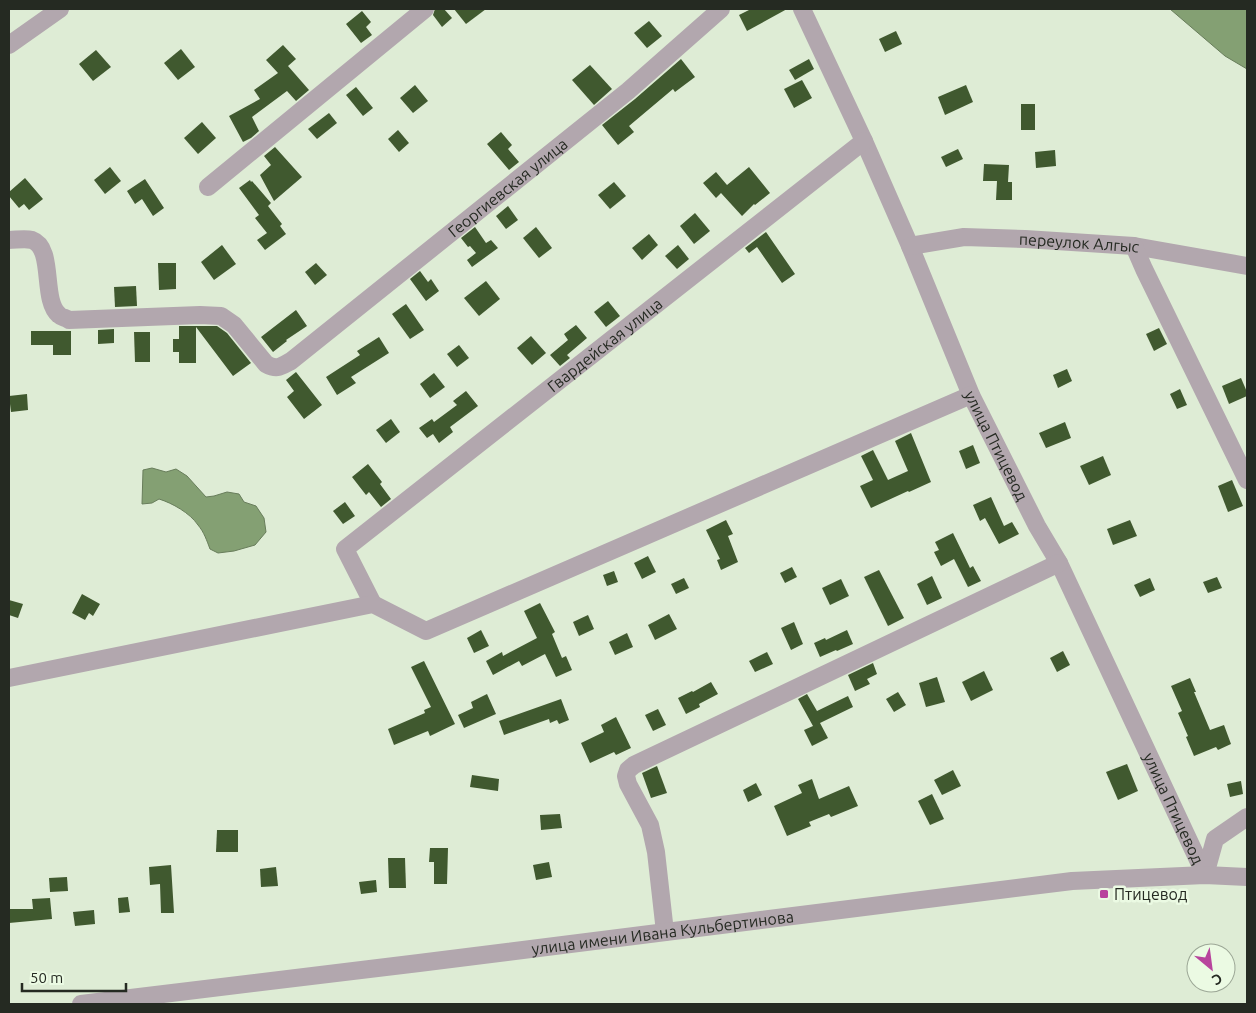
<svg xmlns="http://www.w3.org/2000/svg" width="1256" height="1013" font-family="Ubuntu,sans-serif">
<rect width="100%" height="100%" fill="#deecd5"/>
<g fill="#84a073" stroke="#687d5b">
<path d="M1170 9H1247V69L1225 56Z"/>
<path d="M152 468 166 472 176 469 187 476 206 497 214 496 227 492 239 494 244 502 256 506 264 518 266 532 255 545 234 551 218 553 210 549C207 541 204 532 198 525 190 513 172 503 159 499L152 503 142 504 143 470Z"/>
</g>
<g fill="#40592f">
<path d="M435 9H444L452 18 442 27 433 15Z"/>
<path d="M454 9H486L466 24Z"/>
<path d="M751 9H787L747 31 739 15Z"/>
<path d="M362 11 371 22 366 27 372 35 361 43 346 24Z"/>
<path d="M649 21 662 36 647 48 634 33Z"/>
<path d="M896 31 902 44 885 52 879 39Z"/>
<path d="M283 45 296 59 288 66 309 90 296 101 287 91 252 117 259 131 251 138 243 142 229 116 260 99 254 90 278 73 266 60Z"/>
<path d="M181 49 195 67 178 80 164 63Z"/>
<path d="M96 50 111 67 93 81 79 64Z"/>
<path d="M681 59 695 77 675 92 673 89 629 126 634 132 618 145 602 125 635 99Z"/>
<path d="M809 59 814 69 795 80 789 70Z"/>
<path d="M590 65 612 89 594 105 572 80Z"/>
<path d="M802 80 812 98 794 108 784 89Z"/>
<path d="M415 85 428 101 413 113 400 98Z"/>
<path d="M966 85 973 102 945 115 938 97Z"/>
<path d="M356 87 373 108 363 116 346 95Z"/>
<rect x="1021" y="104" width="14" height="26"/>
<path d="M329 113 337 123 317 139 308 129Z"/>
<path d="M202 122 216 138 198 154 184 138Z"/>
<path d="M398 130 409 143 399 152 388 139Z"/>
<path d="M501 132 512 145 508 149 519 162 509 170 487 144Z"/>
<path d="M275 147 302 177 274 201 260 175 271 165 264 156Z"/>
<path d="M958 149 963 159 946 167 941 157Z"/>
<path d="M1055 150 1056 166 1036 168 1035 152Z"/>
<path d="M984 164 1009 165 1008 182H1012V200H996L997 181H983Z"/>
<path d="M110 167 121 181 105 194 94 180Z"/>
<path d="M749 167 770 193 755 205 754 204 742 216 721 193 716 198 703 183 716 172 727 185Z"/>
<path d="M25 178 43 199 29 210 24 204 19 208 9 196V192Z"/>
<path d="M145 179 164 208 153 216 142 199 135 204 127 191Z"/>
<path d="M250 180 251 182 252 181 271 203 268 206 282 224 280 226 286 234 265 250 257 240 267 233 255 218 259 215 239 188Z"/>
<path d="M614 182 626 196 610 209 598 195Z"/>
<path d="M508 206 518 220 506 229 496 216Z"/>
<path d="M695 213 710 231 694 244 680 226Z"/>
<path d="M475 227 486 243 491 240 498 248 472 267 467 260 476 253 470 246 468 247 461 238Z"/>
<path d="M536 227 552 248 539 258 523 238Z"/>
<path d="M766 232 795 274 782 283 757 247 749 253 745 248Z"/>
<path d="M649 234 658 245 642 260 632 248Z"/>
<path d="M222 245 236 264 214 280 201 262Z"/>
<path d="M678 245 689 259 677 269 665 256Z"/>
<path d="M158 263H176V289L159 290Z"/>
<path d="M316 263 327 275 315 285 305 272Z"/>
<path d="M420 271 428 282 431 279 439 291 426 301 410 279Z"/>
<path d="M486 281 500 299 479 316 464 298Z"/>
<path d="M136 286 137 306 115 307 114 287Z"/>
<path d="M608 301 620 316 606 327 594 312Z"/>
<path d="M406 304 424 330 410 339 392 314Z"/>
<path d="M296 310 307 326 286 340 287 341 273 352 261 337Z"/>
<path d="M576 325 587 338 567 355 570 358 560 366 550 355 568 340 564 334Z"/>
<path d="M179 326H217L227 333 251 363 233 376 196 327V363H179V352H173V339H179Z"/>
<path d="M1159 328 1167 344 1154 351 1146 334Z"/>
<path d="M114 329V343L98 344V330Z"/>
<path d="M31 331H71V355H53V345H31Z"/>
<path d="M134 332H150V362H135Z"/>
<path d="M531 336 546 353 532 365 517 348Z"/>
<path d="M379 337 389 353 351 377 356 383 337 395 326 377 360 355 357 351Z"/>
<path d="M459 345 469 358 457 367 447 354Z"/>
<path d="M1067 369 1072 381 1058 388 1053 375Z"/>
<path d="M296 372 322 405 304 419 287 397 294 391 286 380Z"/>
<path d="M434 373 445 387 430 398 420 384Z"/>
<path d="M1241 378 1247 392V396L1229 404 1222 386Z"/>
<path d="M1180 389 1187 405 1177 409 1170 394Z"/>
<path d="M466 391 478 406 450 427 453 432 439 443 433 434 427 438 419 428 432 419 434 422 457 405 453 401Z"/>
<path d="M27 394 28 410 11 412 9 396Z"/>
<path d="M391 419 400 432 386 443 376 430Z"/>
<path d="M1065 422 1071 438 1046 448 1039 433Z"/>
<path d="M911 433 931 482 909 492 908 491 871 508 860 486 873 480 861 456 873 450 888 480 908 471 895 441Z"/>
<path d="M973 445 980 463 966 469 959 451Z"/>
<path d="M1103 456 1111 475 1089 485 1080 466Z"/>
<path d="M368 464 382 482 380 484 391 499 381 507 369 492 366 495 352 477Z"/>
<path d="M1232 480 1243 506 1228 512 1218 486Z"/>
<path d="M991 497 1004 526 1012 522 1019 534 999 544 985 518 980 521 973 505Z"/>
<path d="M345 502 355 516 343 524 333 511Z"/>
<path d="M726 520 733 534 728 536 738 562 721 570 717 560 720 559 706 530Z"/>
<path d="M1130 520 1137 536 1113 545 1107 529Z"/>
<path d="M953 533 970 568 973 566 981 581 968 587 954 559 941 566 934 552 939 550 935 542Z"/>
<path d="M648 556 656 572 642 579 634 563Z"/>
<path d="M792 567 797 577 785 583 780 573Z"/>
<path d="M879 570 904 618 888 626 864 577Z"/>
<path d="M614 571 618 582 607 586 603 575Z"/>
<path d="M932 576 942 598 927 605 917 584Z"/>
<path d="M1217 577 1222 588 1208 593 1203 582Z"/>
<path d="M684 578 689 588 676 594 671 584Z"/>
<path d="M1150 578 1155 590 1140 597 1134 585Z"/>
<path d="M841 579 849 596 830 605 822 588Z"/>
<path d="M82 594 100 604 93 616 89 613 85 620 72 613Z"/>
<path d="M9 600 23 604 18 618 9 615Z"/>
<path d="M540 603 555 632 552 634 562 658 566 656 572 670 556 677 545 654 522 666 519 661 493 675 486 661 502 652 503 656 537 638 524 611Z"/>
<path d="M669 614 677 629 655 640 648 625Z"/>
<path d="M588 615 594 629 579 636 573 622Z"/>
<path d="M794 622 803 644 791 650 781 628Z"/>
<path d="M481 630 489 646 474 653 467 638Z"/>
<path d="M847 630 853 644 837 651 836 650 820 657 814 643 825 638 826 640Z"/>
<path d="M627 633 633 647 615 655 609 642Z"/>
<path d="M1063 651 1070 665 1057 672 1050 658Z"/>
<path d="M767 652 773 664 755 672 749 661Z"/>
<path d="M424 661 455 724 430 736 428 731 394 745 388 729 425 713 424 710 431 707 411 667Z"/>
<path d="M873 663 877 674 867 679 870 684 855 691 848 675Z"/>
<path d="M984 671 993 690 971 701 962 682Z"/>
<path d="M937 677 945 702 926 707 919 683Z"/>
<path d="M1190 678 1196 692H1194L1210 730 1224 725 1231 744 1218 750 1216 747 1194 756 1186 737 1188 736 1178 713 1182 711 1171 686Z"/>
<path d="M711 682 718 694 699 704 700 707 686 714 678 698 692 691 693 692Z"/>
<path d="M898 692 906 705 894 712 886 699Z"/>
<path d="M487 694 496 714 464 728 458 715 473 708 471 702Z"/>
<path d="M807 694 817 711 848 696 853 707 820 723 828 738 812 746 804 730 813 726 798 699Z"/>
<path d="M561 699 569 720 559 724 557 720 550 723 549 719 504 735 499 721Z"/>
<path d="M658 709 666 725 653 731 645 715Z"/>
<path d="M616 717 631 748 616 755 614 752 590 763 581 743 604 732 601 725Z"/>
<path d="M1127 764 1138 791 1118 800 1106 772Z"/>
<path d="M657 766 667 793 651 798 642 773Z"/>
<path d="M953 770 961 786 942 795 934 780Z"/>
<path d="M472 775 499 779 498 791 470 787Z"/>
<path d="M812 779 819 799 849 786 858 806 831 817 829 814 809 822 811 826 787 836 774 806 802 793 798 785Z"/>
<path d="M1241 781 1243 794 1230 797 1227 784Z"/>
<path d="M756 783 762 795 748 802 743 790Z"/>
<path d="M932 794 944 819 930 825 918 801Z"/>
<path d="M560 814 562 828 541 830 540 815Z"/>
<path d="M217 830H238V852H216Z"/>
<path d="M430 848H448L447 884H434V862H429Z"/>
<path d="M388 858H405L406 888H389Z"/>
<path d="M549 862 552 877 536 880 533 865Z"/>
<path d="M171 865 174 913H161L160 884 150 885 149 867Z"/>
<path d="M276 867 278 886 261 887 260 869Z"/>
<path d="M67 877 68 891 50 892 49 878Z"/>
<path d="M376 880 377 892 361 894 359 882Z"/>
<path d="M128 897 130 912 119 913 118 898Z"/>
<path d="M50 898 52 919 9 923V909H33L32 899Z"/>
<path d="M94 910 95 924 75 926 73 912Z"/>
</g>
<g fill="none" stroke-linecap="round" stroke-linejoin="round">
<g stroke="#b2a7ae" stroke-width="18">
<path id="s1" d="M802 9 864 141 910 246 971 395 1037 526 1059 563 1205 875"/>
<path d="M9 45 60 9"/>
<path d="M208 187 425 9"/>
<path id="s2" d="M9 240C16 240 25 238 32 240 55 248 41 300 59 315 61 317 66 318 69 320L200 315 221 316 234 325 266 364C277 370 280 367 291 361L628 91 721 9"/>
<path id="s3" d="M910 246 964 237 1025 239 1134 246 1247 266"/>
<path d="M1134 246 1144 269 1247 480"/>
<path id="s4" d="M373 604 345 549 864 141"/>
<path d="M9 678 373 604 426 631 971 395"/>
<path d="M1205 875 1215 839 1247 817"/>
<path d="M665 932 656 852 650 825 628 784 626 776 628 770 634 765 1059 563"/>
<path id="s5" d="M81 1004 419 963 1072 881 1205 875 1247 877"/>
</g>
</g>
<rect fill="#b8449d" stroke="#ebfae3" stroke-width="2" x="1099" y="889" width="10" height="10" rx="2.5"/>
<g text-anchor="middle" stroke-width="5" stroke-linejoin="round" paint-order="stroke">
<g font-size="16" fill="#252a22" stroke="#ebfae3">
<text dy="6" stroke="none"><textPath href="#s2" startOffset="640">Георгиевская улица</textPath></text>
<text dy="6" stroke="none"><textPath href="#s3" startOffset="170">переулок Алгыс</textPath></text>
<text dy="6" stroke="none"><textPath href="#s4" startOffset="392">Гвардейская улица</textPath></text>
<text dy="6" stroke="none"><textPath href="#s1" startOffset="478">улица Птицевод</textPath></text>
<text dy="6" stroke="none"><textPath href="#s1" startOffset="882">улица Птицевод</textPath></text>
<text dy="6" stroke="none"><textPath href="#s5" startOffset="586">улица имени Ивана Кульбертинова</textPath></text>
</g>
<g font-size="16" fill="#252a22" stroke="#ebfae3" text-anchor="start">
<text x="1114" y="900">Птицевод</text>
</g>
</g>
<rect width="1256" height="1013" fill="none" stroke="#252a22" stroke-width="20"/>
<g transform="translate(1211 968) rotate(151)"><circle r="24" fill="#ebfae3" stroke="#9ca796"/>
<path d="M0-4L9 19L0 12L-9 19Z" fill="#b8449d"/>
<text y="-8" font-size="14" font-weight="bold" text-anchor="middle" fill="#252a22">С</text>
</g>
<path d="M22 983v8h104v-8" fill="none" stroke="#252a22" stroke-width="2.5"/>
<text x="30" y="983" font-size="15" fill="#252a22" stroke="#ebfae3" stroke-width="4" paint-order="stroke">50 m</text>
</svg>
